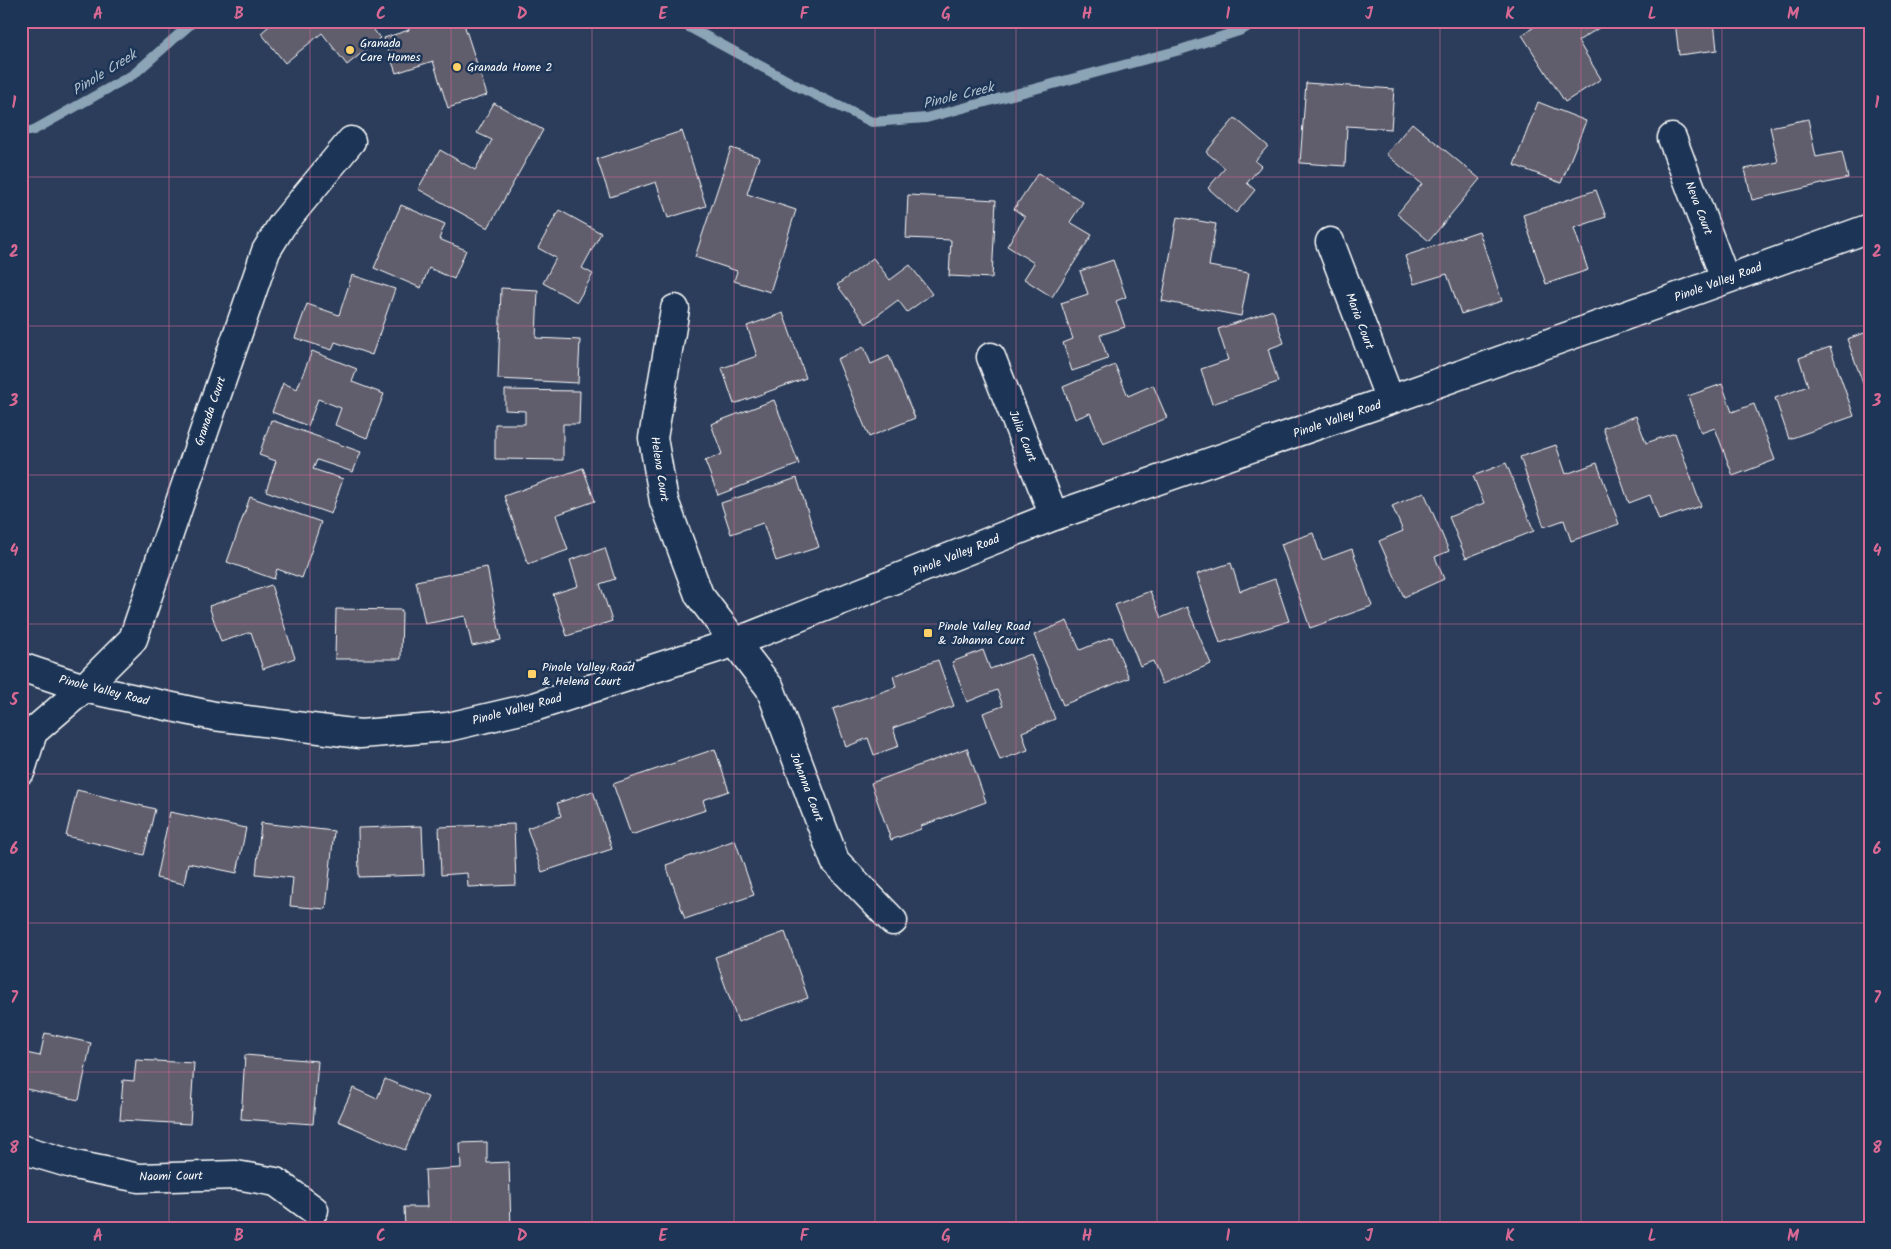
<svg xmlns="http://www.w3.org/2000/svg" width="1891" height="1249" font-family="Kalam,sans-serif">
<rect width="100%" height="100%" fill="#2b3d5b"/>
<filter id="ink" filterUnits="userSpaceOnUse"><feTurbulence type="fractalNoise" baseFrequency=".02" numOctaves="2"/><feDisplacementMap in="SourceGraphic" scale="10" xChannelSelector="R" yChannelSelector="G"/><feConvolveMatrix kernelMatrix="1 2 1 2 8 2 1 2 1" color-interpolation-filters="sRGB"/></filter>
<g filter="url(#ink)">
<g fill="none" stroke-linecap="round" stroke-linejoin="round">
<g stroke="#8ba4b6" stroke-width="10">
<path d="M678 21 799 87 872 122 926 118 982 103 1180 50 1242 30 1258 21"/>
<path d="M21 133 34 130 134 74 194 21"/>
</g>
</g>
<g fill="#615d6d" stroke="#fff">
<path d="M275 21H367L380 38 347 65 322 33 285 63 261 33Z"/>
<path d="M406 21H463L487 95 448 108 433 61 396 73 384 38 409 30Z"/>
<path d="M1543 21H1610L1578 41 1601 79 1565 102 1522 35Z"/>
<path d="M1675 21H1714L1717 50 1679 55Z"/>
<path d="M1306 83 1394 89 1391 129 1347 126 1345 166 1300 163Z"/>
<path d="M1538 102 1586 121 1561 183 1514 165Z"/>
<path d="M494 103 543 130 488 228 418 189 440 150 475 170 492 140 477 133Z"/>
<path d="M1235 118 1268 146 1255 161 1261 166 1247 183 1255 190 1236 213 1208 188 1225 168 1206 152Z"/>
<path d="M1808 119 1816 157 1842 152 1848 178 1752 200 1745 169 1778 162 1770 127Z"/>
<path d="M1412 123 1480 179 1429 241 1397 214 1422 184 1386 154Z"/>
<path d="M682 131 706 206 668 218 656 182 610 197 597 159Z"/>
<path d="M731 148 759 157 747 194 796 210 770 292 734 281 737 271 695 257Z"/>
<path d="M1038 173 1083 202 1070 222 1092 235 1052 297 1024 279 1034 263 1007 246 1025 217 1014 209Z"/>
<path d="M1596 190 1606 217 1574 228 1588 270 1546 284 1523 215Z"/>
<path d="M908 195 996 200 992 278 949 276 951 240 906 238Z"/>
<path d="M401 205 445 224 439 239 466 250 454 279 429 268 421 288 374 268Z"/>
<path d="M559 210 601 233 582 268 593 274 577 302 543 283 556 258 538 248Z"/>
<path d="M1177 217 1216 224 1209 266 1249 273 1241 316 1162 301Z"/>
<path d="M1479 231 1502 301 1461 314 1447 274 1414 284 1405 256Z"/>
<path d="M873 258 890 280 910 265 932 294 907 312 898 300 866 324 837 285Z"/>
<path d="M1113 260 1126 297 1116 301 1125 327 1100 335 1108 359 1072 371 1063 343 1073 339 1061 303 1088 294 1080 271Z"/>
<path d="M352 275 395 289 372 355 335 342 332 350 295 338 307 304 339 315Z"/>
<path d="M501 288 538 290 536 338 580 340 578 383 498 379Z"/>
<path d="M1273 310 1284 343 1268 349 1278 382 1212 404 1201 369 1228 360 1218 329Z"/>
<path d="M783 313 806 378 734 404 722 368 757 356 747 326Z"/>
<path d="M1870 331V403L1847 339Z"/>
<path d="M864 347 871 364 889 356 915 418 869 437 837 359Z"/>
<path d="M1830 347 1854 416 1789 439 1775 398 1808 386 1799 358Z"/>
<path d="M312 351 357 369 352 382 384 394 367 438 335 425 341 408 318 399 308 426 272 412 283 383 297 389Z"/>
<path d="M1115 365 1128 396 1153 385 1167 418 1103 444 1090 413 1075 419 1063 387Z"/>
<path d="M1722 384 1732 412 1754 404 1775 460 1733 476 1715 428 1701 433 1688 396Z"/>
<path d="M505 390 580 391 579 424H563V460L495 459V424H525V411L505 410Z"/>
<path d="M774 400 799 464 718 495 705 461 722 454 711 424Z"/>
<path d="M1636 416 1646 443 1675 433 1701 506 1659 520 1650 495 1629 503 1603 428Z"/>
<path d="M271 420 361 452 353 472 317 460 313 469 343 479 331 514 266 491 276 461 259 455Z"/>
<path d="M1556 445 1566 474 1597 463 1619 524 1571 541 1564 520 1544 527 1520 457Z"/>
<path d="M1506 463 1534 531 1466 558 1449 517 1484 503 1473 476Z"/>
<path d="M583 468 595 501 556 515 568 550 528 564 504 496Z"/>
<path d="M797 478 819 547 776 561 763 523 731 534 721 503Z"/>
<path d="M1424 492 1449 551 1435 557 1444 579 1404 597 1379 541 1403 531 1392 506Z"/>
<path d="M250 497 321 522 302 578 277 569 274 579 227 562Z"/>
<path d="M1313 533 1322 560 1352 549 1372 606 1310 628 1281 544Z"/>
<path d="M605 548 615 579 600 584 612 621 567 636 553 594 578 586 570 560Z"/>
<path d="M1231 563 1240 591 1275 579 1289 621 1220 643 1197 574Z"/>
<path d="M487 567 501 640 472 646 465 616 425 624 416 581Z"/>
<path d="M271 585 295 658 263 669 251 632 221 642 209 606Z"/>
<path d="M1150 591 1161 618 1187 607 1211 664 1162 684 1153 661 1140 666 1115 605Z"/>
<path d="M336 609 402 610 401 659H335Z"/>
<path d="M1067 621 1080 650 1112 637 1129 678 1063 705 1034 635Z"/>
<path d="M983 650 990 669 1031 654 1055 719 1022 732 1028 750 1000 760 983 713 1003 706 997 690 967 702 952 662Z"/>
<path d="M938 660 954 706 893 728 899 746 874 755 868 738 846 747 833 709 896 687 893 676Z"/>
<path d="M967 748 986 802 921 826V829L891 840 871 783Z"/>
<path d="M715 749 729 791 703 800 706 810 631 835 613 784Z"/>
<path d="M77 790 155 809 144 855 66 836Z"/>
<path d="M593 791 612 849 542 872 527 828 561 816 557 803Z"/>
<path d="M170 812 246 828 237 873 188 863 184 884 156 878Z"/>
<path d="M261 823 334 831 326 909 290 906 293 878 256 874Z"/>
<path d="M514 824 516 885 468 887 467 873 441 875 439 827Z"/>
<path d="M422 826 424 875 359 877 358 828Z"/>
<path d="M735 840 754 895 685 919 666 865Z"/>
<path d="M785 932 808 998 738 1022 715 957Z"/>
<path d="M45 1033 91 1043 79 1100 21 1088V1052L40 1056Z"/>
<path d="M245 1055 318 1061 313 1124 241 1119Z"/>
<path d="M136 1060 194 1063 190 1124 120 1120 123 1080 134 1081Z"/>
<path d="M385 1079 428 1097 405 1150 338 1121 353 1088 377 1099Z"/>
<path d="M487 1142V1163L509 1162 511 1228H405L404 1207H427L425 1170 461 1168 460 1143Z"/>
</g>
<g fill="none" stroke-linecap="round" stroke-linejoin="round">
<g stroke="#fff" stroke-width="31">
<g id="minor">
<path d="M1672 138 1725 279"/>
<path d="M1330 242 1390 400"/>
<path d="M675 309 653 438 664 501 699 595 770 688 835 861 893 921"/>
<path d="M991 357 1054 516"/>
<path d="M21 770 33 732 84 688 133 639 266 251 282 225 351 141"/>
<path d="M21 1149 75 1165 139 1178 236 1175 276 1182 314 1210"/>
</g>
</g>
<g stroke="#fff" stroke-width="31">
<path id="secondary" d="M21 667 84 688 214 716 360 734 448 727 534 707 736 642 1054 516 1390 400 1870 228"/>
</g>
<use href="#minor" stroke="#1d3557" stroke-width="28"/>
<use href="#secondary" stroke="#1d3557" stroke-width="28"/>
</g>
</g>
<path fill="none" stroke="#d76994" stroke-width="1" stroke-opacity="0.55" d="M169 21V1228M310 21V1228M451 21V1228M592 21V1228M734 21V1228M875 21V1228M1016 21V1228M1157 21V1228M1299 21V1228M1440 21V1228M1581 21V1228M1722 21V1228M21 177H1870M21 326H1870M21 475H1870M21 624H1870M21 774H1870M21 923H1870M21 1072H1870"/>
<g fill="#ffd166" stroke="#1d3557" stroke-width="2">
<circle cx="350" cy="50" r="5"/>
<circle cx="457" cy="67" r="5"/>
<rect x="923" y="628" width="10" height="10" rx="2.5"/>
<rect x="527" y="669" width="10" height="10" rx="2.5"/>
</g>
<g text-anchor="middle" stroke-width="5" stroke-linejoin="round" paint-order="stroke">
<g font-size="12" fill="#fff" stroke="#1d3557" text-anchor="start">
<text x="360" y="47">Granada<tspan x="360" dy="14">Care Homes</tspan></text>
<text x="467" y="71">Granada Home 2</text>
<text x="938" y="630">Pinole Valley Road<tspan x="938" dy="14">&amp; Johanna Court</tspan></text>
<text x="542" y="671">Pinole Valley Road<tspan x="542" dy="14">&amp; Helena Court</tspan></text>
</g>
<g font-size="12" fill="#fff" stroke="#1d3557">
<text transform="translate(1699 208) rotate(69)" y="4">Neva Court</text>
<text transform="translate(1718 282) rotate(-20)" y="4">Pinole Valley Road</text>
<text transform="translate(1360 321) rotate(69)" y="4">Maria Court</text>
<text transform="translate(210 411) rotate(-71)" y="4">Granada Court</text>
<text transform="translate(1337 419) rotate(-19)" y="4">Pinole Valley Road</text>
<text transform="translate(1023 436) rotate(68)" y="4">Julia Court</text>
<text transform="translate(660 469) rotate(81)" y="4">Helena Court</text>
<text transform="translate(956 555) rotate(-22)" y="4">Pinole Valley Road</text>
<text transform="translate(104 690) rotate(14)" y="4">Pinole Valley Road</text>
<text transform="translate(517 709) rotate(-15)" y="4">Pinole Valley Road</text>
<text transform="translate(807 787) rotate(69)" y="4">Johanna Court</text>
<text transform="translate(171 1176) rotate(-1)" y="4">Naomi Court</text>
</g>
<g font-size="14" font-style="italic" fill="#b2c3cf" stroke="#1d3557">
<text transform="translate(104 72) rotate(-32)" y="5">Pinole Creek</text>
<text transform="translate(958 95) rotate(-14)" y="5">Pinole Creek</text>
</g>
</g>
<rect width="1891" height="1249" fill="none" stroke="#1d3557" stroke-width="55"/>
<rect x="28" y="28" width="1836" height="1194" fill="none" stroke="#d76994" stroke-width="2"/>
<g font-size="16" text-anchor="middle" font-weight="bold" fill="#d76994">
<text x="98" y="19">A</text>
<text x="239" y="19">B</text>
<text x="381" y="19">C</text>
<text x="522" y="19">D</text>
<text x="663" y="19">E</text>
<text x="804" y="19">F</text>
<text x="946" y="19">G</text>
<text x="1087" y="19">H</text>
<text x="1228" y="19">I</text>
<text x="1369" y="19">J</text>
<text x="1510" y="19">K</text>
<text x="1652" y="19">L</text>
<text x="1793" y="19">M</text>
<text x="14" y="108">1</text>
<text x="1877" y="108">1</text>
<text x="14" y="257">2</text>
<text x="1877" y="257">2</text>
<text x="14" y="406">3</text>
<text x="1877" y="406">3</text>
<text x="14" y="556">4</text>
<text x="1877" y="556">4</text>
<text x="14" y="705">5</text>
<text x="1877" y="705">5</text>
<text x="14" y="854">6</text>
<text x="1877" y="854">6</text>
<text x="14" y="1003">7</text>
<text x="1877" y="1003">7</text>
<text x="14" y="1153">8</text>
<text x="1877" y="1153">8</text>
<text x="98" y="1241">A</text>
<text x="239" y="1241">B</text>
<text x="381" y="1241">C</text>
<text x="522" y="1241">D</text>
<text x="663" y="1241">E</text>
<text x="804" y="1241">F</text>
<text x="946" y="1241">G</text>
<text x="1087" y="1241">H</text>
<text x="1228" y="1241">I</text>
<text x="1369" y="1241">J</text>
<text x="1510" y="1241">K</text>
<text x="1652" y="1241">L</text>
<text x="1793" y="1241">M</text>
</g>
</svg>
